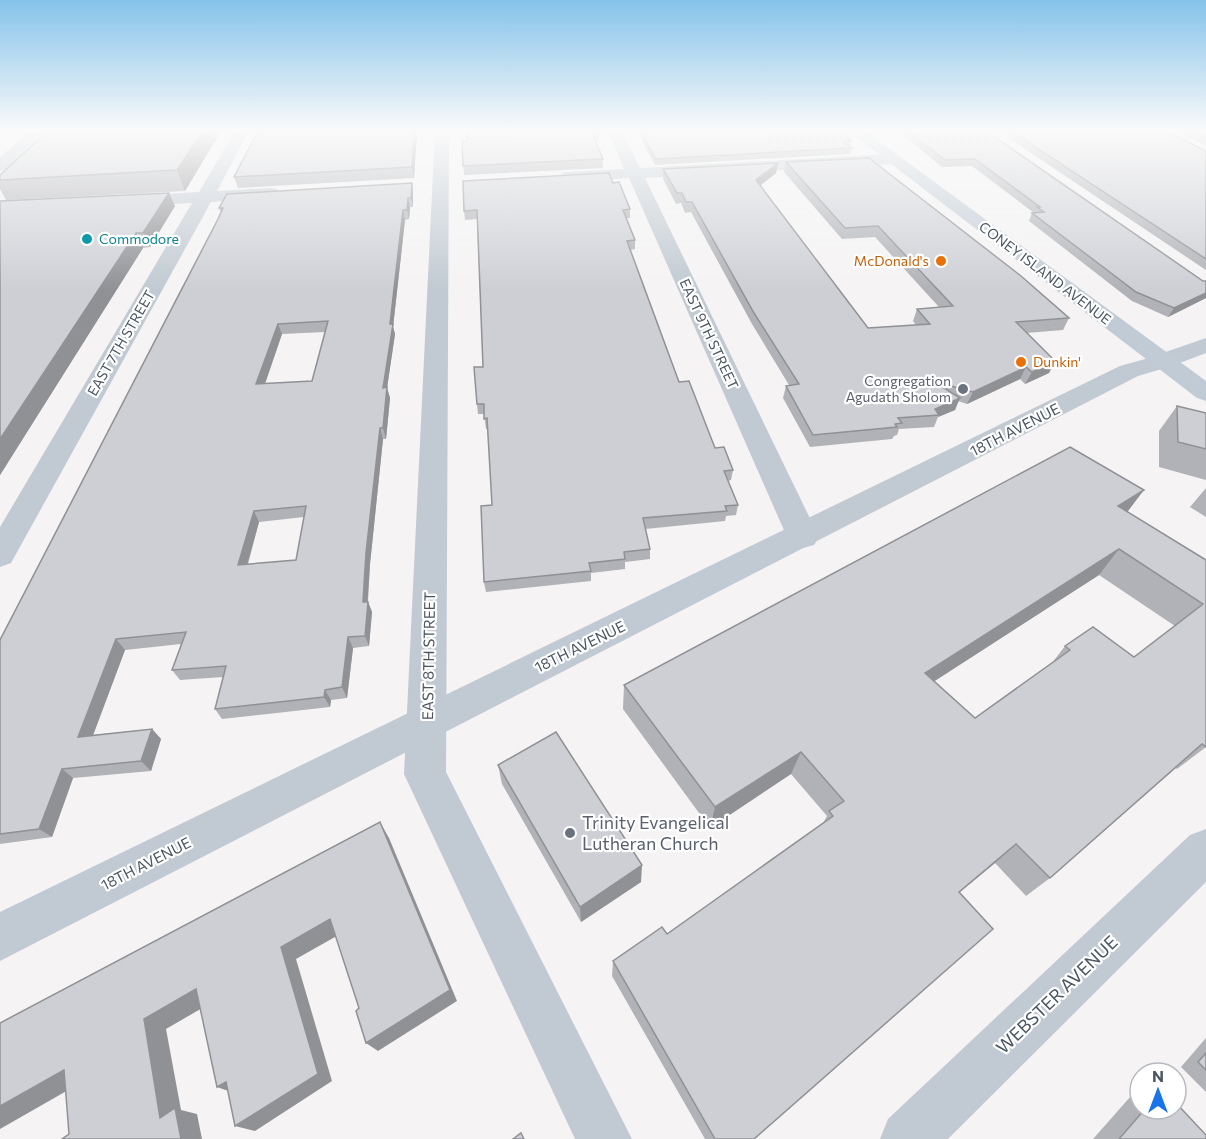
<svg xmlns="http://www.w3.org/2000/svg" width="1206" height="1139" font-family="Commissioner,sans-serif">
<rect width="100%" height="100%" fill="#f5f3f3"/>
<g fill="none" stroke-linecap="round" stroke-linejoin="round">
<g fill="#c1cad2" fill-rule="evenodd">
<path d="M30 131H46L6 169 0 171V157Z"/>
<path d="M235 131H249L217 191 271 188 277 189 280 193 277 197 271 198 211 202 11 563 0 567V527L192 203 128 206 122 205 119 201 122 197 128 196 199 192Z"/>
<path d="M435 131H449L446 772 632 1139H575L404 774Z"/>
<path d="M608 131H622L640 168 892 154 900 159 892 164 645 178 819 537 814 545 803 548 792 545 787 537 629 178 565 182 557 177 565 172 624 169Z"/>
<path d="M1206 338V353L1172 366 1163 368 1154 366 1151 361 1154 356Z"/>
<path d="M1206 829V882L948 1139H880L888 1119 1190 835Z"/>
</g>
<path fill="#c1cad2" fill-rule="evenodd" d="M1163 354 1172 356 1175 361 1172 366 1138 376 0 961V912L1120 366Z"/>
<path fill="#c1cbd6" fill-rule="evenodd" d="M848 131H865L1206 381V401L1197 398Z"/>
</g>
<g fill="#b0b2b7" fill-rule="evenodd">
<path d="M221 131 185 191 6 200 0 189V175Z"/>
<path d="M258 131H417L414 178 238 188 234 177Z"/>
<path d="M637 131H840L851 141 850 147 852 148 850 154 655 165Z"/>
<path d="M898 131H986L1203 281H1206V298L1168 317 1132 301 1029 221 1032 213H1034L972 166 942 167Z"/>
<path d="M998 131H1166L1206 151V270Z"/>
<path d="M1176 131H1206V146Z"/>
<path d="M599 132V140L595 141 603 159V168L464 175 462 141Z"/>
<path d="M786 162 1069 318 1063 330 1026 333 1055 361 1049 373 1025 384 1020 379 967 404 958 401 955 410 938 417 934 427 899 429 897 435 894 436 892 439 810 447 783 398 786 386 789 385 752 324 691 212 685 213 681 203 676 204 663 179V169L778 163 776 173 760 186 868 328 916 325 913 321 917 309 939 307 875 237 842 239 784 172Z"/>
<path d="M412 183 413 192V207H410L409 219 405 220 393 327 395 334 387 388 390 398 386 439H383L370 564 368 602 372 612 369 646 353 648 347 698 331 700 330 707 222 719 215 709 223 677 180 680 172 670 181 644 125 650 93 735 152 729 161 739 151 771 73 778 52 837 0 844V640L221 213 219 208ZM325 332 312 381 265 384 282 334ZM304 517 296 560 248 564 259 522Z"/>
<path d="M613 183 630 209V218H626L635 240V249L630 250 679 382 715 448 733 470 731 480 728 481 738 505 736 515 726 516 725 521 645 529 650 549V559L625 562V569L591 573V581L486 592 484 582 492 505 488 429H486L484 414H478L477 404 483 367 477 219 465 220 464 211Z"/>
<path d="M0 201 175 206 150 247 143 248 0 475Z"/>
<path d="M1177 406 1206 413V480L1159 467V431Z"/>
<path d="M1206 488V517L1190 507Z"/>
<path d="M1127 512 1206 560V747L1177 769 1176 768 1050 878 1026 896 995 863 959 893 754 1139H705L612 976 613 961 667 934 823 823 827 816 791 774 710 828 623 709 624 685ZM1099 575 1175 626 1134 657 1065 646 1052 663 975 718 934 681Z"/>
<path d="M498 765 641 882 581 922 502 784Z"/>
<path d="M1206 1038V1092L1181 1067Z"/>
<path d="M1140 1094V1109H1176L1206 1139H1093L1131 1096Z"/>
</g>
<g fill="#909195">
<path d="M203 131H221L185 191 177 170Z"/>
<path d="M414 131H417L414 178 412 167Z"/>
<path d="M778 163 776 173 754 190 756 180Z"/>
<path d="M412 183 413 192V207L411 198Z"/>
<path d="M169 193 175 206 150 247 143 233Z"/>
<path d="M408 198 410 207 409 219 407 210Z"/>
<path d="M403 210 405 220 393 327 395 334 387 388 390 398 386 439 383 428V388Z"/>
<path d="M136 233 143 248 0 475V439Z"/>
<path d="M1206 293V298L1168 317 1174 308Z"/>
<path d="M278 324 282 334 261 395 256 384Z"/>
<path d="M1055 361 1049 373 1025 384 1032 372Z"/>
<path d="M1026 367 1020 379 967 404 973 392Z"/>
<path d="M960 398 955 410 938 417 939 415 935 409Z"/>
<path d="M380 428 383 439 370 564 367 609 368 602 372 612 369 646 365 636 363 602 366 553Z"/>
<path d="M1144 490 1125 515 1118 506Z"/>
<path d="M254 511 259 522 244 576 238 565Z"/>
<path d="M1119 549 1099 575 910 697 925 673Z"/>
<path d="M348 637 353 648 347 698 342 687Z"/>
<path d="M116 639 125 650 89 746 78 737Z"/>
<path d="M325 690 331 700 330 707 324 697Z"/>
<path d="M152 729 161 739 151 771 141 761Z"/>
<path d="M801 752 791 774 710 828 715 807Z"/>
<path d="M62 769 73 778 52 837 39 829Z"/>
<path d="M380 822 389 838 457 1001 378 1051 366 1043Z"/>
<path d="M1016 844 995 863 939 909 959 892Z"/>
<path d="M642 865 641 882 581 922 580 907Z"/>
<path d="M330 919 342 933 296 959 332 1081 255 1131 235 1126 281 947Z"/>
<path d="M196 989 216 1000 166 1029 181 1110 197 1114 202 1139H181L160 1118 144 1019Z"/>
<path d="M64 1070 91 1077 0 1129V1106Z"/>
<path d="M226 1082 237 1094 217 1087Z"/>
</g>
<g fill="#cdcfd5" stroke="#909195" stroke-width="1.5" fill-rule="evenodd">
<path d="M48 131H203L177 170 0 180V175Z"/>
<path d="M258 131H414L412 167 234 177Z"/>
<path d="M467 131H599V132H592L603 159 463 166 462 141H467Z"/>
<path d="M640 131H840L851 141 843 142 852 148 656 159Z"/>
<path d="M908 131H986L1203 281H1206V293L1174 308 1136 292 1032 213 1044 212 1037 207H1040L975 159 945 160Z"/>
<path d="M1011 131H1166L1206 151V259Z"/>
<path d="M1193 131H1206V138Z"/>
<path d="M869 158 1021 276 1069 318 1016 322 1055 361 1032 372 1026 367 973 392 933 381 960 398 935 409 939 415 898 418 902 423 895 424 897 427 813 435 786 386 799 384 754 313 692 202H686L682 193H677L663 169 778 163 756 180 868 328 930 324 917 309 953 306 878 226 845 228 786 162Z"/>
<path d="M609 173 613 183 619 182 630 209 623 210 635 240 627 241 679 382 689 381 715 448 724 447 733 470 724 471 738 505 725 506 727 511 643 518 650 549 624 552 625 559 589 563 591 571 484 582 481 506 492 505 487 418 484 419V404H477L474 367H483L477 210 464 211 463 181Z"/>
<path d="M412 183 411 198H408L407 210H403L390 324H393L383 388 387 387 383 428H380L366 553 363 602H368L365 636 348 637 342 687 325 690 324 697 215 709 226 666 172 670 186 632 116 639 78 737 152 729 141 761 62 769 39 829 0 834V640L217 221 223 208H219L227 194ZM328 321 312 381 256 384 278 324ZM306 506 296 560 238 565 254 511Z"/>
<path d="M169 193 143 233H136L0 439V201Z"/>
<path d="M1177 406 1206 413V449L1178 442Z"/>
<path d="M1070 447 1144 490 1118 506 1206 560V747L1202 744 1050 878 1016 844 959 892 993 929 754 1139H715L613 961 662 927 667 934 833 816 829 811 844 801 801 752 715 807 624 685ZM1119 549 1203 604 1134 657 1093 627 1065 646 1070 650 975 718 925 673Z"/>
<path d="M556 732 642 865 580 907 498 765Z"/>
<path d="M380 822 450 990 366 1043 356 1011 359 1008 330 919 281 947 318 1074 235 1126 226 1082 217 1087 196 989 144 1019 160 1118 175 1108 181 1139H62L69 1134 64 1070 0 1106V1023Z"/>
<path d="M1206 1053V1070L1198 1062Z"/>
<path d="M1176 1103 1206 1135V1139H1119L1145 1109H1176Z"/>
<path d="M521 1133 524 1139H513Z"/>
</g>
<linearGradient id="sky" x2="0" y2="1"><stop stop-color="#85c3ea"/><stop offset="0.45" stop-color="#fafafa"/><stop offset="1" stop-color="#fafafa" stop-opacity="0"/></linearGradient>
<rect width="1206" height="290" fill="url(#sky)"/>
<circle fill="#0f9aa8" stroke="#fff" stroke-width="2" cx="87" cy="239" r="6"/>
<g fill="#e8710a" stroke="#fff" stroke-width="2">
<circle cx="941" cy="261" r="6"/>
<circle cx="1021" cy="362" r="6"/>
</g>
<g fill="#6b7280" stroke="#fff" stroke-width="2">
<circle cx="963" cy="389" r="6"/>
<circle cx="570" cy="833" r="6"/>
</g>
<g text-anchor="middle" stroke-width="4.5" stroke-linejoin="round" paint-order="stroke">
<g font-size="14" fill="#0d838f" stroke="#fff" text-anchor="start">
<text x="99" y="244">Commodore</text>
</g>
<g font-size="14" fill="#c56008" stroke="#fff" text-anchor="end">
<text x="929" y="266">McDonald's</text>
<text x="1033" y="367" text-anchor="start">Dunkin'</text>
</g>
<g font-size="14" fill="#4a5661" stroke="#fff">
<text transform="translate(1045 273) rotate(37)" y="5">CONEY ISLAND AVENUE</text>
<text transform="translate(709 334) rotate(65)" y="5">EAST 9TH STREET</text>
<text transform="translate(121 343) rotate(-60)" y="5">EAST 7TH STREET</text>
</g>
<g font-size="14" fill="#5b616d" stroke="#fff" text-anchor="end">
<text x="951" y="386">Congregation<tspan x="951" dy="16">Agudath Sholom</tspan></text>
</g>
<g font-size="15" fill="#4a5661" stroke="#fff">
<text transform="translate(1015 430) rotate(-27)" y="5">18TH AVENUE</text>
<text transform="translate(580 647) rotate(-26)" y="5">18TH AVENUE</text>
<text transform="translate(429 656) rotate(-89)" y="5">EAST 8TH STREET</text>
<text transform="translate(146 864) rotate(-27)" y="5">18TH AVENUE</text>
</g>
<g font-size="18" fill="#5b616d" stroke="#fff" text-anchor="start">
<text x="582" y="829">Trinity Evangelical<tspan x="582" dy="21">Lutheran Church</tspan></text>
</g>
<g font-size="18" fill="#4a5661" stroke="#fff">
<text transform="translate(1057 995) rotate(-44)" y="6">WEBSTER AVENUE</text>
</g>
</g>
<g transform="translate(1158 1091)"><circle r="28" fill="#ffffff" stroke="#b7bbc0" stroke-width="1.5"/>
<path d="M0-4.5L10 22L0 15L-10 22Z" fill="#1a73e8"/>
<text y="-9" font-size="16" font-weight="bold" text-anchor="middle" fill="#4a5661">N</text>
</g>
</svg>
